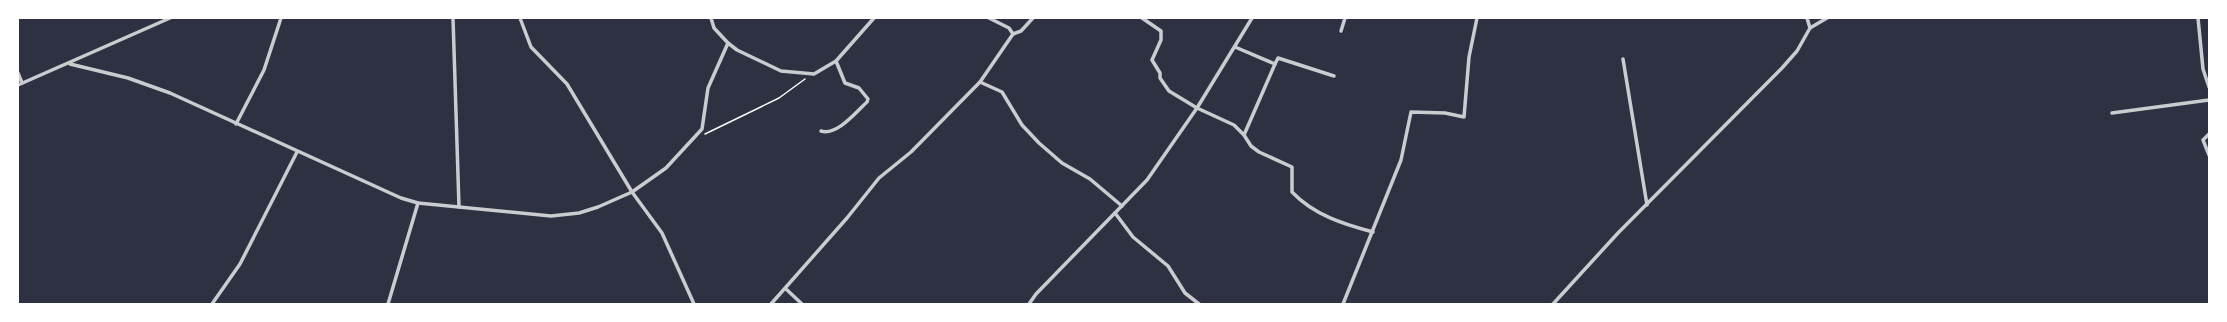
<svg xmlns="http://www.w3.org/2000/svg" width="2227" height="322" font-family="'Zilla Slab',serif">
<rect width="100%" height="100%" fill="#2d3142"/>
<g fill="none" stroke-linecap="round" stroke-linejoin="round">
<path stroke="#fff" stroke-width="1.5" d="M705 134 779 98 805 79"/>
<g stroke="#caccd0" stroke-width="3.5">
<path d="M453 18 459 207"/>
<path d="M520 18 531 47 567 84 632 192 662 233 694 304"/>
<path d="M1142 18 1161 31V40L1152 60 1160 73V78L1169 91 1197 108 1234 125 1244 135 1251 146 1259 152 1292 167V192C1314 215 1343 224 1373 232"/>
<path d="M1807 18 1810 28"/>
<path d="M2198 18 2203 69 2209 87"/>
<path d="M1341 31 1345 18"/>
<path d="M1013 34 1021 31 1033 18"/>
<path d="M728 43 737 50 781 71 814 74 836 61 874 18"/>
<path d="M1235 47 1275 64 1244 135"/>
<path d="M1623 59 1647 205"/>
<path d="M70 64 128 78 170 93 401 198 418 203 551 216 579 213 598 207 632 192 666 168 702 129 708 88 728 43 714 28 711 18"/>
<path d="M1275 64 1278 58 1334 76"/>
<path d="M18 73 22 83"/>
<path d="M980 82 1002 92 1022 125 1039 143 1062 163 1090 179 1122 206"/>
<path d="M18 85 170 18"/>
<path d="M2112 113 2209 100"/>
<path d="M236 124 264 70 281 18"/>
<path d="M821 131C837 136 856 112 867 102L868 99 859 88 845 83 836 61"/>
<path d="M2209 134 2203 140 2209 155"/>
<path d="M1115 213 1133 237 1168 266 1185 293 1199 304"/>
<path d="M786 289 802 304"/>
<path d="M212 304 240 264 297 152"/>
<path d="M388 304 418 203"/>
<path d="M771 304 847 218 879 178 911 152 980 82 1013 34 1009 28 989 18"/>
<path d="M1029 304 1036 294 1147 180 1197 108 1252 18"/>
<path d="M1343 304 1401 160 1411 112 1445 113 1464 117 1469 57 1477 18"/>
<path d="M1553 304 1618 233 1782 68 1797 51 1810 28 1827 18"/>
</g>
</g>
<rect width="2227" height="322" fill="none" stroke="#ffffff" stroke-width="38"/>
</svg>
